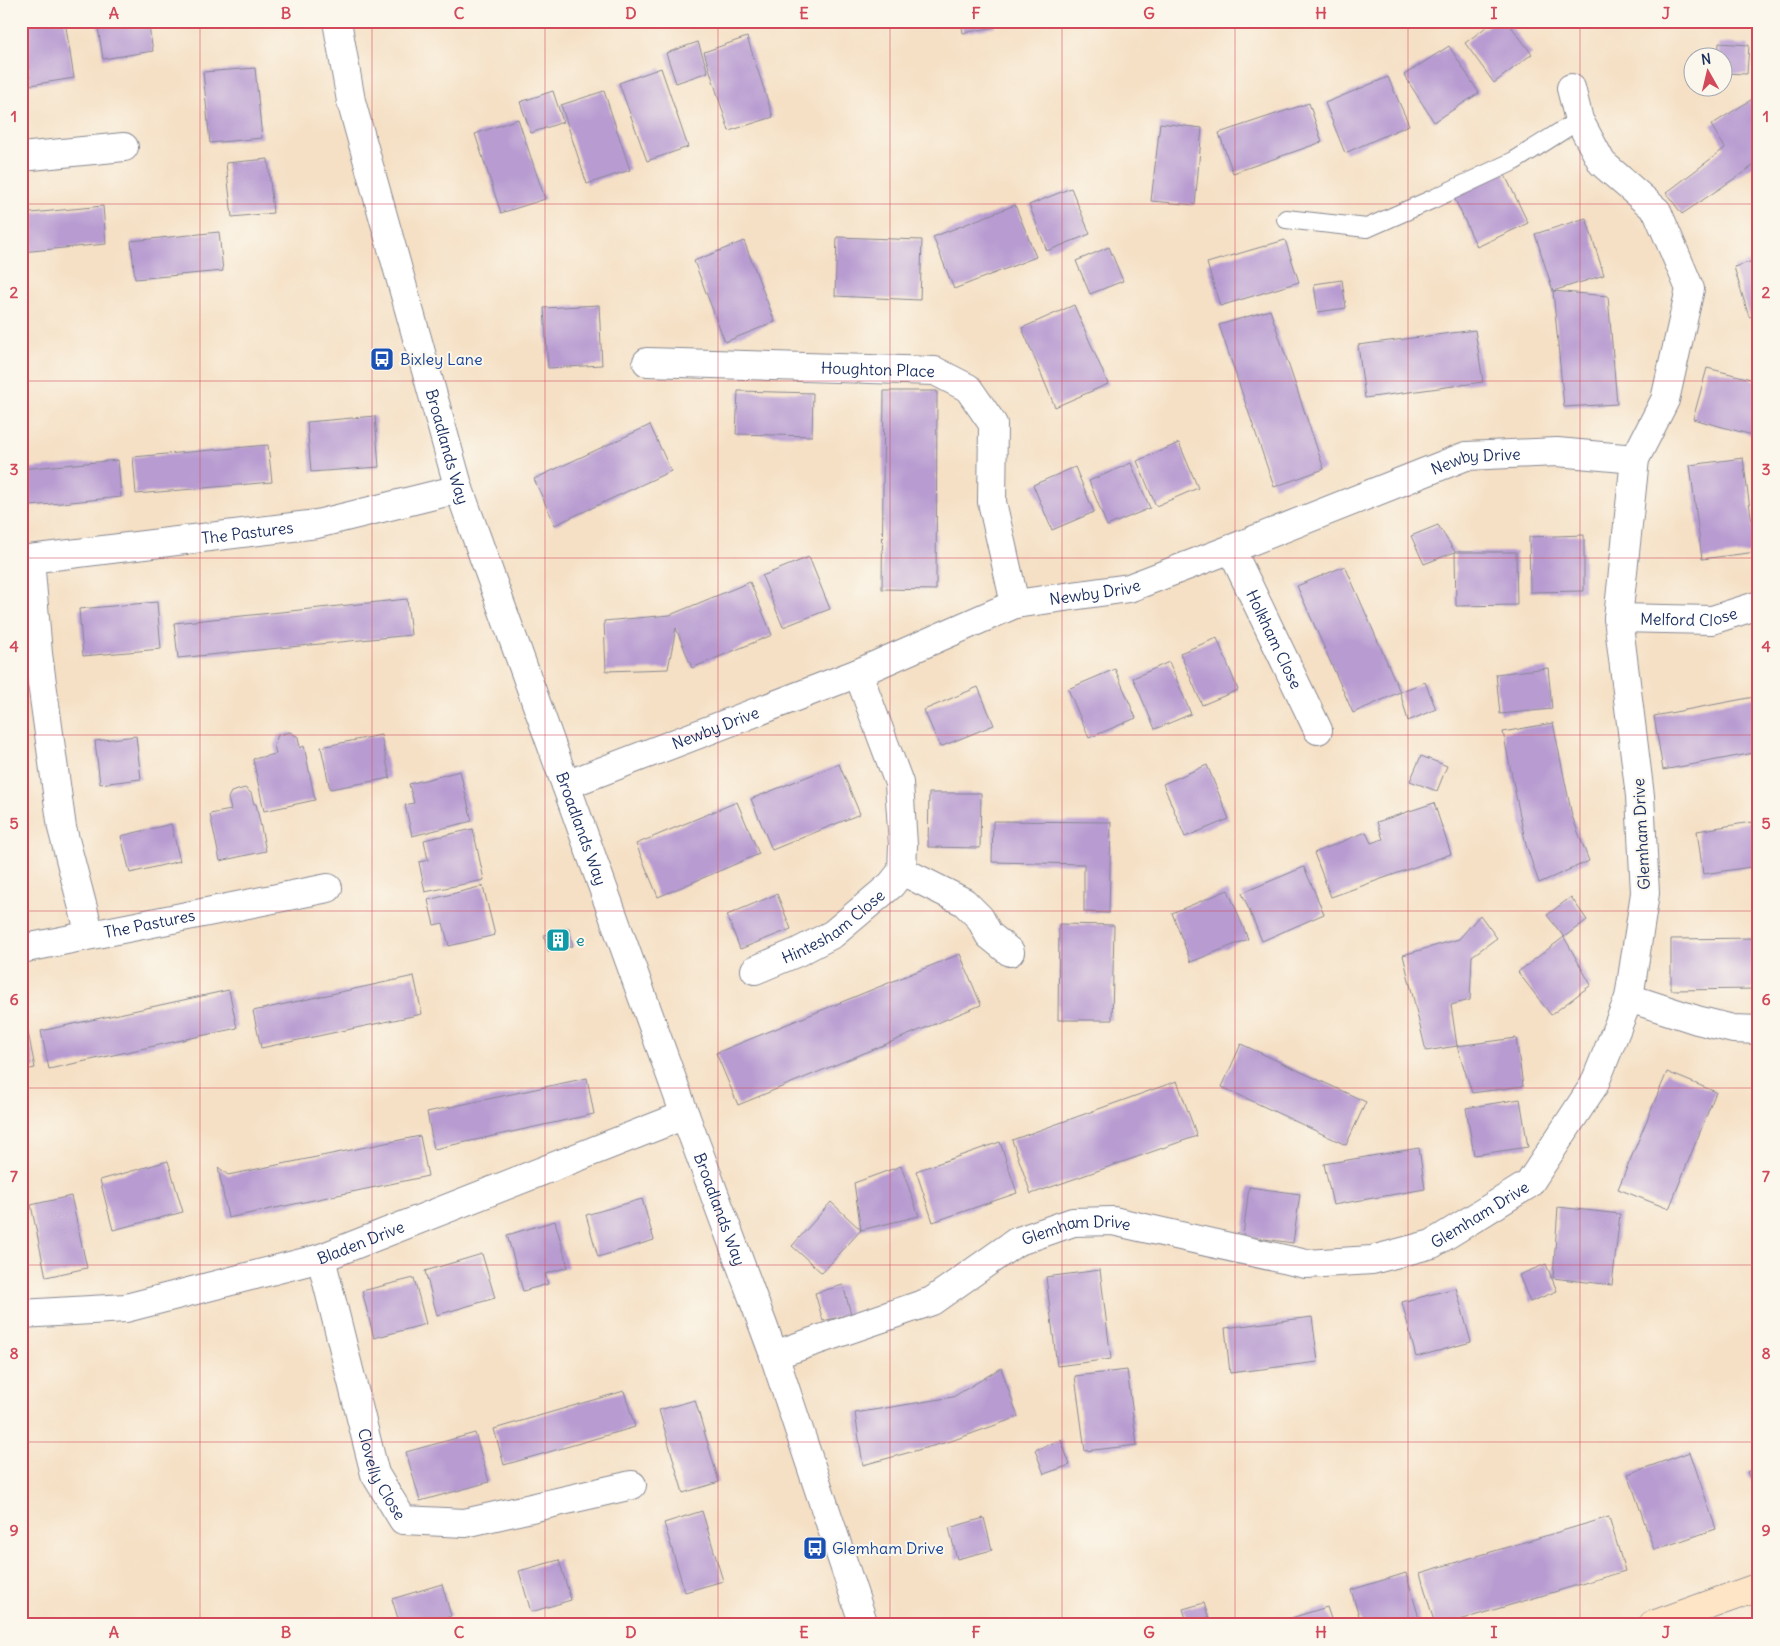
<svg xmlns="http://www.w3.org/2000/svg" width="1780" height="1646" font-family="Delius,sans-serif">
<rect width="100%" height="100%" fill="#fbf7ec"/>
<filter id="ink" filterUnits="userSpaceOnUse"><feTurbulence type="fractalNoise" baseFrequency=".02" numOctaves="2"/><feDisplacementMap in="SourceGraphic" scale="10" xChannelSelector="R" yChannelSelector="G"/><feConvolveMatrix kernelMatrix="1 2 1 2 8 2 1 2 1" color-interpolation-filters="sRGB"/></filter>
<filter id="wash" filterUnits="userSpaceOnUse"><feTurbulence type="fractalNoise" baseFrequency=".0096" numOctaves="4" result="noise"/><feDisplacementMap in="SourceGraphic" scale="20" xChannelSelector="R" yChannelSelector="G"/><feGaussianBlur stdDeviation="1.12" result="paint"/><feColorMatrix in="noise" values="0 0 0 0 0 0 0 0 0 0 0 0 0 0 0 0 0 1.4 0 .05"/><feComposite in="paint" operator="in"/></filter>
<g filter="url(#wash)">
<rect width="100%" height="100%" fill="#f5e0c5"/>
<g id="blocks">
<g fill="#b89bd1">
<path d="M21 21H65L74 78 31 85Z"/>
<path d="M97 21H148L153 51 103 59Z"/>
<path d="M961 21H994L995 27 963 33Z"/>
<path d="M1494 21H1507L1532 54 1494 83 1465 43Z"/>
<path d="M747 37 773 117 729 131 704 52Z"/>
<path d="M698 42 708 72 676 83 666 53Z"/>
<path d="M1719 43 1749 45 1747 74 1722 73V58H1718Z"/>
<path d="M1449 46 1479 93 1434 122 1404 75Z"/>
<path d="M255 68 262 138 210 143 203 72Z"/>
<path d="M661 68 688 147 647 161 619 83Z"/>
<path d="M1388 77 1409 125 1345 153 1325 103Z"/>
<path d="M553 91 563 122 531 133 520 102Z"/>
<path d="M604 91 630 170 587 184 561 105Z"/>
<path d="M1759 95V162L1682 214 1666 193 1725 148 1711 125Z"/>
<path d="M1309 103 1322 142 1233 173 1219 133Z"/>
<path d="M518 119 545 199 501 213 475 134Z"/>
<path d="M1160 123 1202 128 1195 205 1151 201Z"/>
<path d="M268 159 273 213 232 217 226 163Z"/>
<path d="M1503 171 1528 223 1477 247 1453 195Z"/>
<path d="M1071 188 1090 234 1047 251 1029 205Z"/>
<path d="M1015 205 1036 257 954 289 933 237Z"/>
<path d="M103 206 106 244 21 252V214Z"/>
<path d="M1586 218 1604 275 1553 291 1608 296 1617 404 1564 407 1553 291 1535 234Z"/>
<path d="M219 232 223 271 135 279 131 241Z"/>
<path d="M837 237 922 240 920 300 835 296Z"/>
<path d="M1285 240 1299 282 1220 306 1207 263Z"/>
<path d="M744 241 775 322 725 342 694 261Z"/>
<path d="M1109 247 1123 281 1090 294 1076 261Z"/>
<path d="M1759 259V314L1749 317 1734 267Z"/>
<path d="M1342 280 1346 308 1318 312 1314 284Z"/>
<path d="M599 305 602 365 548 368 544 308Z"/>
<path d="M1074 305 1108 384 1055 407 1022 328Z"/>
<path d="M1270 310 1324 469 1274 487 1219 325Z"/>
<path d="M1475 330 1483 382 1365 398 1358 345Z"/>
<path d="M1707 368 1759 381V426L1756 436 1693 419Z"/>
<path d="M738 391 813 393 812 436 736 434Z"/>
<path d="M884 391H937L936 590 882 589Z"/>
<path d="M375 416 379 467 311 472 307 422Z"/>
<path d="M650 425 671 471 555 525 534 479Z"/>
<path d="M1179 443 1198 488 1156 506 1137 461Z"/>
<path d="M268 445 272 482 136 494 133 457Z"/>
<path d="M1743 458 1756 552 1702 559 1690 465Z"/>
<path d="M118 460 121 497 21 507V469Z"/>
<path d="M1131 463 1150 508 1107 526 1089 481Z"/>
<path d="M1075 467 1094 512 1052 530 1033 485Z"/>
<path d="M1438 525 1455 552H1516L1517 605 1456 606 1455 552 1424 564 1411 536Z"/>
<path d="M1584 535V591L1530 592 1529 537Z"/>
<path d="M809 557 830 609 783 627 762 576Z"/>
<path d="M1345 566 1400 692 1425 682 1436 709 1408 721 1400 692 1353 713 1297 586Z"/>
<path d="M750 582 772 635 692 668 676 628 668 669 606 671 604 621 670 615Z"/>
<path d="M407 599 411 635 178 658 174 623Z"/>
<path d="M157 602 161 649 83 656 79 609Z"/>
<path d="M1217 638 1238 690 1202 705 1180 653Z"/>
<path d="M1169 662 1191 714 1155 729 1133 678Z"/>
<path d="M1548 668 1552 709 1500 714 1496 674Z"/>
<path d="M1115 669 1136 718 1089 738 1068 689Z"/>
<path d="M978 687 994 725 940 747 924 710Z"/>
<path d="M1759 696V752L1663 770 1654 716Z"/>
<path d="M1553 723 1572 816 1589 861 1539 883 1526 845 1503 732Z"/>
<path d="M290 732 298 737 300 748 304 746 315 800 264 811 253 759 276 754 274 745 278 735Z"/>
<path d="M381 735 390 778 330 789 321 747Z"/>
<path d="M136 736 141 779 100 784 95 741Z"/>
<path d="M1421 756 1447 766 1437 791 1410 781Z"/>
<path d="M839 764 860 814 772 850 751 799Z"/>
<path d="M1207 765 1229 819 1185 837 1163 784Z"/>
<path d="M460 771 472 821 412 836 405 805 414 803 409 784Z"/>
<path d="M245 788 251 793 254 804H256L266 851 220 861 210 814 231 810 228 798 231 792Z"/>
<path d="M929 793H981L980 848 928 847Z"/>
<path d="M737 802 759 854 658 897 636 844Z"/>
<path d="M1434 803 1451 854 1331 897 1314 853 1366 832 1371 843 1383 839 1377 822Z"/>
<path d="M993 821 1111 822 1109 913 1084 912V864L992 862Z"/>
<path d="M1751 822 1758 866 1703 874 1697 831Z"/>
<path d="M171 824 180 861 130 873 121 836Z"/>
<path d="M473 829 484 880 425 892 419 862 428 860 424 840Z"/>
<path d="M1304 867 1324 914 1262 941 1242 893Z"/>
<path d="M483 886 495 935 449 946 443 923 434 925 428 900Z"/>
<path d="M1228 890 1248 939 1191 962 1172 913Z"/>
<path d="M777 894 791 929 740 949 727 915Z"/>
<path d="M1571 897 1587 920 1564 937 1547 915Z"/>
<path d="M21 900 25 914 21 915Z"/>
<path d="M1480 915 1497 938 1472 956 1470 1000 1451 1005 1457 1046 1426 1051 1403 955 1459 939Z"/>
<path d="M1059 924 1114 925 1112 1020H1058Z"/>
<path d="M569 929 573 946 548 951 544 935Z"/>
<path d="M1564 937 1591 985 1551 1015 1518 972Z"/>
<path d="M1759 938V989L1671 990V939Z"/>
<path d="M960 954 981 1005 738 1105 716 1053Z"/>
<path d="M414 976 422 1014 261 1048 253 1011Z"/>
<path d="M229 990 237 1028 49 1069 41 1031Z"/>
<path d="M27 1027 35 1068 21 1071V1028Z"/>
<path d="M1516 1038 1523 1086 1472 1093 1457 1046Z"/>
<path d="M1241 1044 1366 1102 1346 1145 1222 1087Z"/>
<path d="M1667 1072 1716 1092 1669 1209 1618 1189Z"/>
<path d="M587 1078 594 1114 434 1149 427 1112Z"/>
<path d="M1177 1081 1197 1136 1031 1194 1012 1140Z"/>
<path d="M1520 1099 1528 1147 1474 1155 1466 1108Z"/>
<path d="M420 1136 428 1176 228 1218 218 1167 228 1175Z"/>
<path d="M1000 1142 1017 1193 933 1222 916 1171Z"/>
<path d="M1419 1148 1425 1189 1333 1205 1324 1164Z"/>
<path d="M168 1161 183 1212 113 1230 100 1180Z"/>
<path d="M901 1166 919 1216 861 1230 854 1183Z"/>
<path d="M1249 1187 1300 1194 1293 1243 1243 1236Z"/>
<path d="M71 1196 87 1268 46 1277 31 1205Z"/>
<path d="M642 1199 654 1240 598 1257 586 1215Z"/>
<path d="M831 1202 861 1230 822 1273 792 1246Z"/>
<path d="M1558 1207 1620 1214 1612 1285 1553 1278Z"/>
<path d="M555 1221 568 1267 545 1274 548 1284 523 1291 507 1235Z"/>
<path d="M21 1238 26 1256 21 1258Z"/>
<path d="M482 1254 495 1298 437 1315 425 1271Z"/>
<path d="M1546 1264 1557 1291 1530 1302 1519 1275Z"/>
<path d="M1100 1270 1111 1359 1057 1366 1046 1277Z"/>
<path d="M414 1278 426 1324 374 1338 362 1291Z"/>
<path d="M843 1285 851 1314 823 1321 815 1293Z"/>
<path d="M1456 1288 1471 1342 1416 1357 1402 1302Z"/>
<path d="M1312 1317 1318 1362 1230 1373 1225 1328Z"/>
<path d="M1001 1368 1018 1417 951 1441 863 1465 855 1413 953 1397Z"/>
<path d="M1127 1370 1137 1445 1085 1451 1075 1376Z"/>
<path d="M624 1391 635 1427 504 1465 494 1429Z"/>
<path d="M695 1400 719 1482 683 1493 659 1410Z"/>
<path d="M475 1433 489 1482 420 1501 406 1452Z"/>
<path d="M1061 1440 1070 1465 1044 1474 1035 1450Z"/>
<path d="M1690 1452 1716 1529 1654 1550 1628 1474Z"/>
<path d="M1759 1466V1497L1747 1472Z"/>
<path d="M702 1511 723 1581 685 1592 664 1523Z"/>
<path d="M1609 1517 1625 1571 1443 1625H1435L1420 1573Z"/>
<path d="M984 1518 992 1550 957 1559 949 1528Z"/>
<path d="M559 1560 571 1600 531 1612 519 1571Z"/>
<path d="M1406 1573 1421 1625H1362L1351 1590Z"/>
<path d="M442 1584 451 1616 422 1625H400L392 1599Z"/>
<path d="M1204 1603 1211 1625H1188L1183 1609Z"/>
<path d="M1327 1607 1333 1625H1276L1275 1623Z"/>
</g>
</g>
</g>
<g filter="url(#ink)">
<use href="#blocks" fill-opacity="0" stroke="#888892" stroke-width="1"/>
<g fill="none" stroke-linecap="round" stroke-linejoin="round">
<g stroke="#888892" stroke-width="20">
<path id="lane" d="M1286 219 1367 228 1433 199 1514 161 1579 120"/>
</g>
<g stroke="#888892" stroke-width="30">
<g id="street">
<path id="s1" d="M337 21 351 101 459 489 685 1115 774 1355 864 1625"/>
<path d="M21 157 124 147"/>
<path id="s2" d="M647 362 935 371 968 388 993 424 992 502 1015 604"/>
<path id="s3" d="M1231 549 1318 730"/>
<path d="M30 559 38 654 62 828 90 935"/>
<path id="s4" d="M21 560 317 524 459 489"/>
<path id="s5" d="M1618 618 1712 620 1759 605"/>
<path id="s6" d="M566 785 858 673 1015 604 1129 588 1231 549 1466 456 1557 452 1635 459"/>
<path d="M902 871 964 902 980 918 989 935 1010 952"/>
<path id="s7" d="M21 949 328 888"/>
<path id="s8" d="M755 970 798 952 833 934 891 885 902 871 903 845 899 783 858 673"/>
<path d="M1629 998 1697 1020 1733 1029 1759 1030"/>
<path id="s9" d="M321 1258 375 1474 403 1520 465 1523 632 1485"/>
<path id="s10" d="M21 1314 126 1308 321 1258 685 1115"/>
<path id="s11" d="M774 1355 932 1301 1016 1242 1073 1222 1113 1221 1306 1264 1372 1260 1432 1244 1529 1184 1594 1085 1629 998 1645 893 1640 796 1618 618 1635 459 1665 400 1690 289 1657 211 1602 163 1579 120 1571 88"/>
</g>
</g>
<g stroke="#888892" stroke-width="30">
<path id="secondary" d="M1653 1625 1759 1587"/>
</g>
<use href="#lane" stroke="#fff" stroke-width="18"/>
<use href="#street" stroke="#fff" stroke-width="28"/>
<use href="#secondary" stroke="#fde5c5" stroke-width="28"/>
</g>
</g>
<path fill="none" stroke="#d1495b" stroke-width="1" stroke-opacity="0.55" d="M200 21V1625M372 21V1625M545 21V1625M718 21V1625M890 21V1625M1062 21V1625M1235 21V1625M1408 21V1625M1580 21V1625M21 204H1759M21 381H1759M21 558H1759M21 735H1759M21 911H1759M21 1088H1759M21 1265H1759M21 1442H1759"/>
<defs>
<g id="bus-square" transform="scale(1.25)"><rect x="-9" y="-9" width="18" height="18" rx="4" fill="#1a4fb4" stroke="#fbf7ec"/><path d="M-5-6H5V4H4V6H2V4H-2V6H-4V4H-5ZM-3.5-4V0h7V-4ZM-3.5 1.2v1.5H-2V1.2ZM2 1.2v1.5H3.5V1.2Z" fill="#fff"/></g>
<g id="building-square" transform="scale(1.25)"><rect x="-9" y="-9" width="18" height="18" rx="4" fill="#0f9aa8" stroke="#fbf7ec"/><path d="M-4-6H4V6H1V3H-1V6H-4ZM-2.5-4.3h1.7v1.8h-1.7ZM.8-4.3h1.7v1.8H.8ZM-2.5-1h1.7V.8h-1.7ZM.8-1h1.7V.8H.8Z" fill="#fff"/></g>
</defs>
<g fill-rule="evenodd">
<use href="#bus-square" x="382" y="359"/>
<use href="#building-square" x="558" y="940"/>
<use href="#bus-square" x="815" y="1548"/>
</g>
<g text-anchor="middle" stroke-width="4" stroke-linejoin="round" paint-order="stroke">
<g font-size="16" fill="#164399" stroke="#fbf7ec" text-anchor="start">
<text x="400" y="365">Bixley Lane</text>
<text x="832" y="1554">Glemham Drive</text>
</g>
<g font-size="16" fill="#1b2f5e" stroke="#fbf7ec">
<text dy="6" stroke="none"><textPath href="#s2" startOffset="231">Houghton Place</textPath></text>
<text dy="6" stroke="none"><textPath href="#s1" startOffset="440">Broadlands Way</textPath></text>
<text dy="6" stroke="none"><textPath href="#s6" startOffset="970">Newby Drive</textPath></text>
<text dy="6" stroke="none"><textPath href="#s4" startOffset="228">The Pastures</textPath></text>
<text dy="6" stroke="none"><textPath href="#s6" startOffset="565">Newby Drive</textPath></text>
<text dy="6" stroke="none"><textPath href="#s5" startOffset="71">Melford Close</textPath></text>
<text dy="6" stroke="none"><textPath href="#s3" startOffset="100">Holkham Close</textPath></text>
<text dy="6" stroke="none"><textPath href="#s6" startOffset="160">Newby Drive</textPath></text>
<text dy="6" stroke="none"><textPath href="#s1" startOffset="845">Broadlands Way</textPath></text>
<text transform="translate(1641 834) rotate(-93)" y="6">Glemham Drive</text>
<text dy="6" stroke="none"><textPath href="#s7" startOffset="131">The Pastures</textPath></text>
<text dy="6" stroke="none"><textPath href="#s8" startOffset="90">Hintesham Close</textPath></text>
<text dy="6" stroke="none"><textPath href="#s1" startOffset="1250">Broadlands Way</textPath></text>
<text dy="6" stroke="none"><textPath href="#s11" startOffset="752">Glemham Drive</textPath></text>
<text dy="6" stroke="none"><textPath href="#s11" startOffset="332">Glemham Drive</textPath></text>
<text dy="6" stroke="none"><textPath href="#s10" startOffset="349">Bladen Drive</textPath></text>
<text dy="6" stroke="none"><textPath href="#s9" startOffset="225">Clovelly Close</textPath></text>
</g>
<g font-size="16" fill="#0d838f" stroke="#fbf7ec" text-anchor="start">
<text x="576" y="946">e</text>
</g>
</g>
<rect width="1780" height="1646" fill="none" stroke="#fbf7ec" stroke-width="55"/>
<g transform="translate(1708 72) rotate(352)"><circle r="24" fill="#fbf7ec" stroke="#a1a7b3"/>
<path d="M0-4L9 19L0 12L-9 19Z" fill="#d1495b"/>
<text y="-8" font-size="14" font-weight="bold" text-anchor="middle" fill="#1b2f5e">N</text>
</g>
<rect x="28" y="28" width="1724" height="1590" fill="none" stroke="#d1495b" stroke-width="2"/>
<g font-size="16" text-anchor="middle" font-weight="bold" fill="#d1495b">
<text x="114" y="19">A</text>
<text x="286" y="19">B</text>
<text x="459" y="19">C</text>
<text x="631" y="19">D</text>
<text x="804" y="19">E</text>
<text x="976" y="19">F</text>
<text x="1149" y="19">G</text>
<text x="1321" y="19">H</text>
<text x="1494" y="19">I</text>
<text x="1666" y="19">J</text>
<text x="14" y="122">1</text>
<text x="1766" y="122">1</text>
<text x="14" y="298">2</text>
<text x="1766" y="298">2</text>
<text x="14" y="475">3</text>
<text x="1766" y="475">3</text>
<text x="14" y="652">4</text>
<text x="1766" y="652">4</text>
<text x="14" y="829">5</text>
<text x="1766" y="829">5</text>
<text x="14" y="1005">6</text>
<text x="1766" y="1005">6</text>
<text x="14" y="1182">7</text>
<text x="1766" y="1182">7</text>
<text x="14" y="1359">8</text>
<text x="1766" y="1359">8</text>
<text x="14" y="1536">9</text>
<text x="1766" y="1536">9</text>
<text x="114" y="1638">A</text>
<text x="286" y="1638">B</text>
<text x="459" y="1638">C</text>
<text x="631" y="1638">D</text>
<text x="804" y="1638">E</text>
<text x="976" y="1638">F</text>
<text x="1149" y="1638">G</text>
<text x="1321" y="1638">H</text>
<text x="1494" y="1638">I</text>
<text x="1666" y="1638">J</text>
</g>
</svg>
